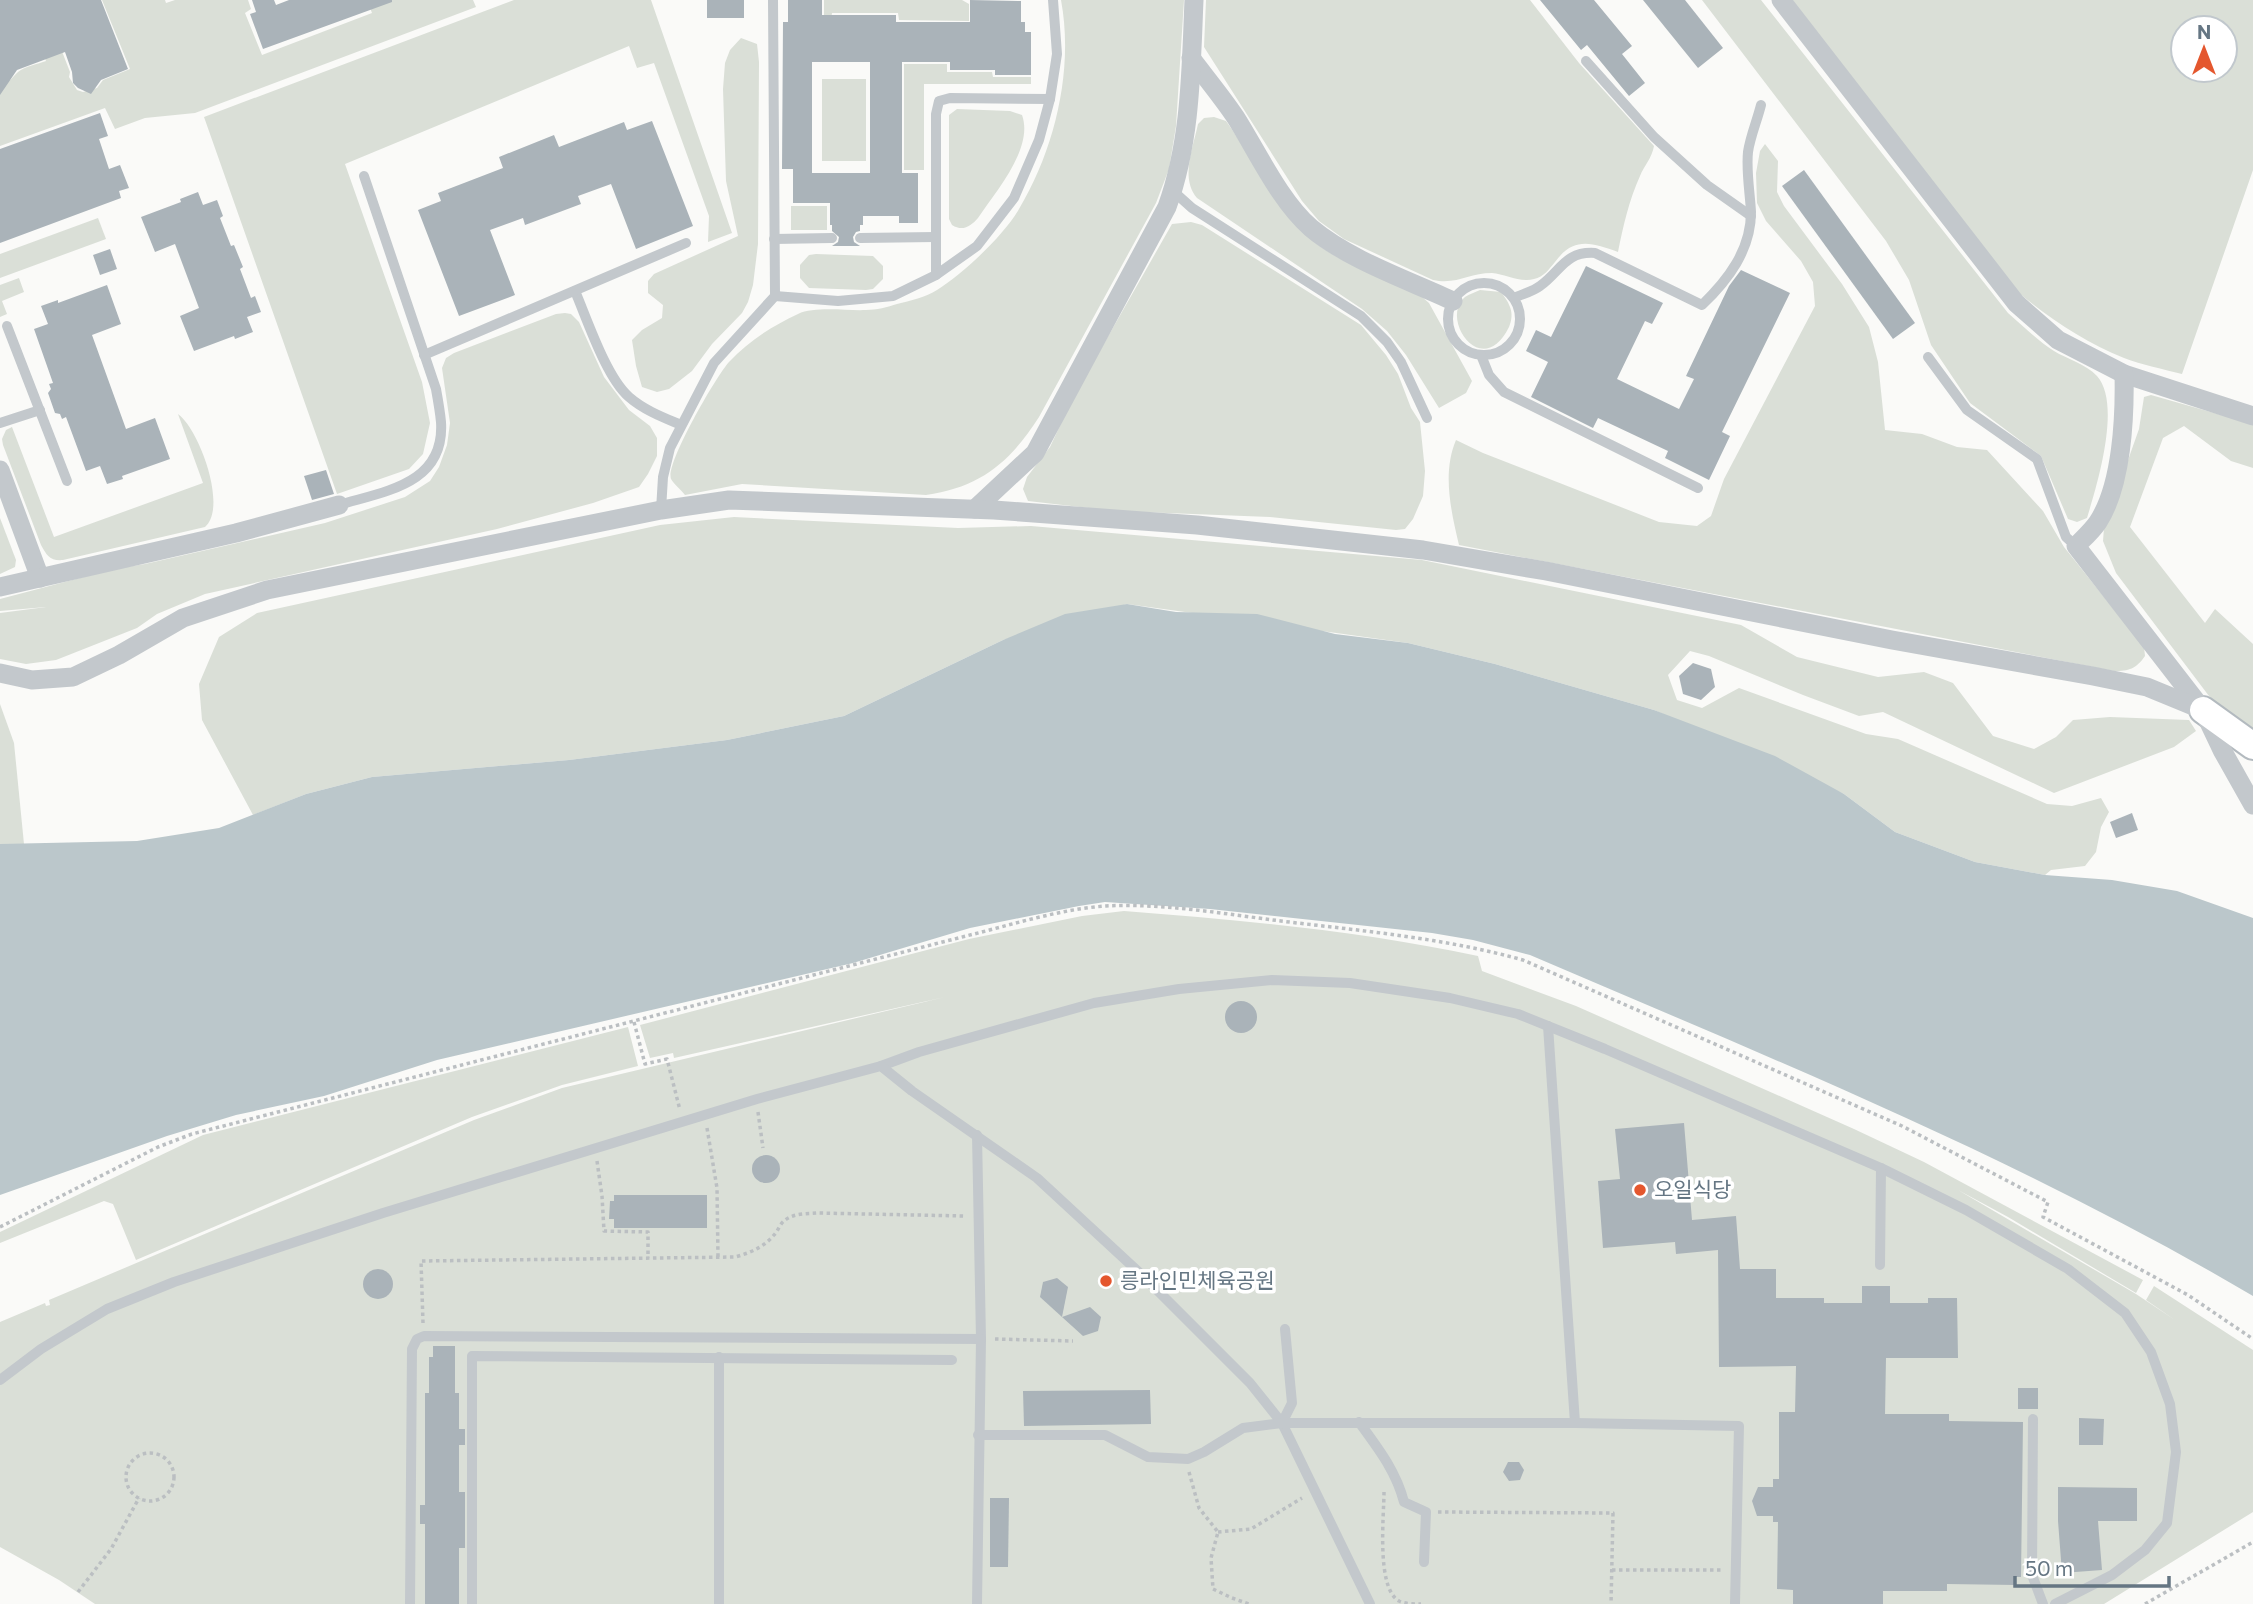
<svg xmlns="http://www.w3.org/2000/svg" width="2253" height="1604" font-family="Commissioner,'Noto Sans KR',sans-serif">
<rect width="100%" height="100%" fill="#fafaf8"/>
<g fill="#dadfd7" fill-rule="evenodd">
<path d="M23 0H42L70 72 69 77 77 90 83 92 97 88 103 80 130 69 102 0H165L166 3 175 0H248L251 9 245 13 262 55 372 13 367 0H473L476 7 195 113 145 118 115 129 105 108 0 146V83C11 83 11 78 18 72 25 66 38 64 46 61Z"/>
<path d="M514 0H651L732 233 708 242 709 216 654 63 637 68 629 46 345 164 422 382 430 423 423 454 409 469 337 494 204 117Z"/>
<path d="M824 0H962L969 4V21L899 20 898 13H832L831 20H824Z"/>
<path d="M1061 0H1184L1176 126 1169 169 1156 203 1039 417C1010 462 981 487 926 495L742 484 685 495C681 490 674 484 671 479 665 464 717 375 729 362 749 341 772 326 798 314 815 306 847 311 866 310 876 310 888 307 897 304 910 301 926 297 937 290 963 274 1004 235 1019 209 1055 149 1074 69 1061 0Z"/>
<path d="M1206 0H1530L1579 63 1654 146C1652 158 1644 166 1640 176 1629 200 1623 227 1618 252 1592 243 1574 236 1555 262 1549 269 1544 277 1534 279 1521 283 1505 274 1492 273 1469 273 1457 285 1433 280L1344 239 1319 221 1302 201 1204 47Z"/>
<path d="M1702 0H1761L2008 313C2023 326 2038 341 2054 351 2067 359 2086 364 2097 376 2122 404 2097 485 2087 518L2077 522 2068 519 2041 456 1970 403 1931 345 1909 280 1886 241Z"/>
<path d="M1792 0H2253V170L2182 374C2163 369 2142 365 2124 358 2086 343 2052 320 2020 294ZM2183 28H2225V70H2183Z"/>
<path d="M741 38 757 44 759 62 758 244 753 285 748 302 742 313 712 344 692 371 669 389 657 392 642 387 636 366 632 340 642 330 662 318 663 305 648 293V281L654 274 738 236 726 181 723 89 725 63 730 50Z"/>
<path d="M904 64H947V72H992L993 77H1031V84H924V170H904Z"/>
<rect x="822" y="79" width="44" height="82"/>
<path d="M957 109 1010 111 1022 115C1034 148 996 191 978 218 971 226 963 232 952 225L949 219V115Z"/>
<path d="M1214 117 1226 121C1254 160 1275 207 1311 239 1333 260 1392 282 1421 296L1429 303 1472 381 1466 393 1439 408 1406 355 1387 331 1362 309 1197 198C1180 178 1193 148 1198 124L1204 118Z"/>
<path d="M1765 144 1778 161 1777 192 1784 206 1842 284 1869 327 1878 362 1885 430 1922 434 1957 447 1987 450 2043 511 2064 547 2144 647 2145 656C2136 669 2129 671 2114 671L1459 545C1451 511 1442 473 1456 440L1483 453 1659 522 1697 526 1711 516 1724 479 1815 306 1813 282 1801 261 1766 221 1757 203 1756 173 1760 151Z"/>
<rect x="791" y="206" width="36" height="24"/>
<path d="M98 218 106 239 0 278V254Z"/>
<path d="M1191 222 1202 225 1361 325 1386 355 1398 374 1411 408 1420 422 1425 471 1423 496 1413 519 1405 529 1396 530 1270 517 1115 511 1028 501 1023 489 1027 477 1050 447 1073 398 1172 224Z"/>
<path d="M816 254 873 256 883 266V279L873 289 866 290 809 288 800 278V265L809 255Z"/>
<path d="M19 278 24 292 2 301 7 314 0 317V285Z"/>
<path d="M1480 290 1501 292C1510 304 1515 313 1509 327 1482 382 1439 318 1465 297 1469 294 1476 292 1480 290Z"/>
<path d="M565 313 571 314 579 322 604 377 629 410 650 426 657 438V456L648 474 639 487 593 503 497 529 205 594 157 614 137 628 56 660 26 664 0 659V613L46 607 0 611V599L114 569 145 564 325 523 405 497 430 481 439 467 447 445 450 423 442 368 446 358 454 353 556 314Z"/>
<path d="M2151 395 2253 424V468L2231 461 2184 426 2163 438 2130 527 2205 623 2215 609 2253 644V736L2230 719 2212 700 2116 573 2103 541 2104 528 2139 429 2144 397Z"/>
<path d="M178 414C199 429 228 507 205 527L63 560C50 561 47 556 41 545L3 445 2 439 6 430 12 427 54 537 203 483Z"/>
<path d="M734 517 958 528 1031 526 1422 560 1741 625 1797 657 1878 677 1924 672 1953 683 1993 736 2034 749 2056 737 2073 720 2110 717 2189 720 2196 731 2174 747 2054 793 1883 712 1859 716 1803 695 1709 656 1690 651 1668 675 1677 700 1702 708 1739 688 1866 734 1898 739 2047 804 2072 806 2101 798 2109 812 2101 827 2096 852 2085 866 2051 870 2045 875 1975 862 1895 832 1844 794 1654 710 1495 664 1408 643 1127 604 1003 640 844 716 727 740 569 760 372 777 306 794 253 815 202 720 199 684 219 637 257 613 660 525Z"/>
<path d="M0 518 16 560 15 567 0 574Z"/>
<path d="M0 704 14 743 24 844H0Z"/>
<path d="M1124 911C1242 920 1362 931 1478 956L1482 971 1576 1006 1854 1129 1924 1162 2143 1280 2136 1293 2008 1217 1958 1190 2136 1294 2175 1320 2146 1300 2154 1286 2253 1350V1512L2104 1604H95L59 1580 0 1547V1322L45 1303 46 1306 50 1305 49 1300 474 1120 562 1088 945 997 674 1058 673 1053 650 1058 640 1025 969 939 1082 916Z"/>
<path d="M628 1027 638 1066 562 1085 472 1117 136 1260 113 1204 104 1201 0 1243V1232L203 1135Z"/>
</g>
<path fill="#bbc7cb" d="M1127 604 1176 612 1257 614 1335 634 1408 643 1495 664 1654 710 1775 756 1844 794 1895 832 1975 862 2045 875 2112 880 2177 891 2253 918V1296C2023 1160 1775 1060 1530 955L1473 940 1432 933 1210 909 1105 902 1079 906 970 928 853 963 437 1060 324 1096 236 1115 167 1136 0 1195V844L137 841 219 828 306 794 372 777 569 760 727 740 844 716 1003 640 1065 614Z"/>
<g fill="#aab3b9" fill-rule="evenodd">
<path d="M0 0H101L128 69 101 80 91 94 78 88 73 83 72 72 65 52 17 70 0 95Z"/>
<path d="M252 0H274L276 5 289 0H392V2L263 49 250 14 256 12Z"/>
<rect x="707" y="0" width="37" height="18"/>
<path d="M788 0H822V15H896V22H970V0L1021 1V22H1025V32H1031V75H995V70H950V62H902V173H918V223H899V216H863V225H860V231L856 232 853 237 854 242 860 246H832L838 242 839 237 832 231V225H830V203H793V169H782L783 22H788ZM812 62H870V173H812Z"/>
<path d="M1540 0H1594L1632 46 1622 54 1645 83 1629 96 1587 45 1581 50Z"/>
<path d="M1643 0H1685L1723 48 1698 68Z"/>
<path d="M100 113 108 136 99 139 109 169 120 165 129 188 119 191 121 198 0 243V149Z"/>
<path d="M652 121 693 226 636 249 611 184 578 196 581 204 525 225 523 218 490 230 515 295 459 316 418 210 441 201 438 193 503 168 499 157 554 135 559 147 624 122 627 130Z"/>
<path d="M1804 170 1915 323 1893 339 1782 186Z"/>
<path d="M198 192 203 205 217 200 223 216 220 218 231 246 234 245 243 267 240 269 251 298 255 296 261 312 247 317 253 332 235 339 234 336 194 351 180 316 199 308 175 244 155 252 141 217 181 202 180 199Z"/>
<path d="M110 249 117 269 100 275 93 255Z"/>
<path d="M1586 266 1663 303 1652 324 1645 321 1617 379 1679 409 1694 379 1686 376 1729 286 1741 270 1790 293 1722 432 1730 436 1709 480 1665 458 1668 451 1598 418 1593 428 1531 397 1548 362 1526 351 1536 330 1551 337Z"/>
<path d="M107 285 121 324 92 335 126 429 155 418 170 459 122 476 123 479 107 484 100 466 86 471 66 417 62 419 60 414 55 413 48 393 51 389 49 384 53 383 34 329 48 324 41 306 58 300V303Z"/>
<path d="M326 470 334 494 312 500 304 476Z"/>
<path d="M1693 663 1711 669 1715 687 1701 700 1683 694 1679 676Z"/>
<path d="M2132 813 2138 830 2116 838 2110 822Z"/>
<circle cx="1241" cy="1017" r="16"/>
<path d="M1684 1123 1692 1220 1736 1216 1740 1269H1776V1298H1824V1303H1862V1286H1890V1303H1928V1298H1957L1958 1358H1886L1885 1414H1949V1421L2023 1422 2021 1577H2016V1585L1947 1584V1591H1883V1604H1793V1590L1777 1589 1778 1522H1773V1516H1757L1752 1501 1758 1487H1773V1479H1779V1412H1795L1796 1366 1719 1367 1718 1250 1676 1254 1675 1242 1603 1248 1598 1181 1620 1179 1615 1129Z"/>
<circle cx="766" cy="1169" r="14"/>
<path d="M614 1195H707V1228H614V1219H609L610 1201H614Z"/>
<circle cx="378" cy="1284" r="15"/>
<path d="M1057 1278 1068 1287 1062 1317 1040 1297 1043 1282Z"/>
<path d="M1090 1307 1101 1317 1098 1331 1083 1336 1062 1317Z"/>
<path d="M433 1346H455V1393H459V1429H465V1445H459V1492H465V1548H459V1604H425V1524H420V1505H425V1393H429V1357H433Z"/>
<rect x="2018" y="1388" width="20" height="21"/>
<path d="M1150 1390 1151 1424 1024 1426 1023 1391Z"/>
<path d="M2079 1418 2104 1419 2103 1445H2079Z"/>
<path d="M1508 1462H1519L1524 1470 1520 1480 1509 1481 1503 1472Z"/>
<path d="M2058 1487 2137 1488V1521H2098L2102 1570 2062 1573 2058 1521Z"/>
<path d="M990 1498H1009L1008 1567H990Z"/>
</g>
<g fill="none" stroke-linecap="round" stroke-linejoin="round">
<g stroke="#b3babf" stroke-width="30">
<path id="secondary" d="M2203 710 2253 746"/>
</g>
<g stroke="#bbbfc2" stroke-width="3.5" stroke-dasharray="3.5 3.5" stroke-linecap="butt">
<path d="M634 1022 645 1064 667 1059 680 1110"/>
<path d="M758 1112 763 1148"/>
<path d="M707 1128 717 1188 718 1257"/>
<path d="M597 1161 602 1196 604 1231 648 1232V1258"/>
<path d="M0 1227 158 1147 192 1134 966 936C1011 925 1060 909 1106 906 1163 903 1225 914 1281 921 1363 931 1444 938 1523 960L1902 1126 2048 1202 2043 1217 2188 1295 2253 1339"/>
<path d="M423 1323 421 1261 735 1257C750 1253 764 1247 774 1235 778 1231 780 1224 784 1221 793 1213 806 1214 817 1213L965 1216"/>
<path d="M995 1339 1073 1341"/>
<circle cx="150" cy="1477" r="24"/>
<path d="M1189 1472 1199 1508 1218 1532 1211 1558 1213 1589 1232 1598 1249 1604"/>
<path d="M1384 1492C1384 1516 1376 1588 1399 1601 1405 1604 1414 1604 1421 1604"/>
<path d="M1438 1512 1613 1513 1611 1604"/>
<path d="M1218 1532 1251 1529 1302 1498"/>
<path d="M1612 1570H1723"/>
<path d="M78 1592 111 1549 139 1498"/>
<path d="M2145 1604 2253 1542"/>
</g>
<g stroke="#c3c8cc" stroke-width="10">
<path d="M1586 61 1654 137 1707 185 1751 216"/>
<path d="M1173 191 1192 208 1361 316 1387 342 1401 362 1427 418"/>
<path d="M860 238 935 237"/>
<path d="M774 239 832 238"/>
<path d="M936 275V114L939 101 950 98 1050 99"/>
<circle cx="1484" cy="319" r="36"/>
<path d="M575 291C587 319 606 377 629 397 644 410 662 417 681 425"/>
<path d="M775 296 838 301 893 296 936 275 977 246 1014 198 1039 140 1050 99 1057 54 1053 0"/>
<path d="M1514 298C1522 294 1532 292 1540 286 1561 271 1565 251 1595 253L1702 305C1728 280 1751 250 1751 212 1750 193 1746 171 1748 152 1750 137 1757 121 1761 105"/>
<path d="M7 326 67 481"/>
<path d="M424 355 686 243"/>
<path d="M1481 355 1489 375 1504 392 1698 488"/>
<path d="M1928 357 1967 410 2037 459 2066 537 2076 546"/>
<path d="M0 423 40 410"/>
<path d="M339 505C385 491 445 484 441 422 440 411 438 400 436 389L364 176"/>
<path d="M661 510 663 477 670 448 714 363 775 296 773 0"/>
<path d="M1548 1026 1575 1423"/>
<path d="M881 1066 919 1052 1094 1003 1179 989 1272 980 1350 983 1450 998 1518 1014 1605 1049 1881 1168 1966 1210 2068 1269 2125 1313 2151 1352 2170 1404 2176 1452 2167 1523 2145 1550 2112 1575 2055 1604"/>
<path d="M977 1135 981 1339 977 1604"/>
<path d="M1880 1265 1881 1168"/>
<path d="M719 1357V1604"/>
<path d="M0 1380 41 1349 107 1309 174 1282 383 1213 757 1099 881 1066 912 1091 1037 1178 1143 1276 1250 1383 1282 1423 1370 1604"/>
<path d="M2033 1419 2032 1575 2043 1604"/>
<path d="M1359 1422C1378 1448 1396 1471 1404 1502L1426 1512 1424 1562"/>
<path d="M1282 1423 1292 1403 1285 1329"/>
<path d="M978 1435H1105L1148 1457 1188 1459 1204 1452 1243 1428 1282 1423H1575L1739 1426 1735 1604"/>
<path d="M410 1604 412 1349 417 1339 424 1336 981 1339"/>
<path d="M472 1604V1356L952 1360"/>
</g>
<g stroke="#c3c8cc" stroke-width="19">
<path d="M1781 0 2016 303 2058 340 2124 374 2253 416"/>
<path d="M1191 58C1206 78 1222 97 1236 118 1258 153 1280 201 1311 228 1349 260 1408 280 1453 301"/>
<path d="M2124 374C2125 417 2122 485 2098 522 2092 531 2083 539 2076 546L2203 710 2222 750 2253 805"/>
<path d="M0 470 40 578"/>
<path d="M975 509 1035 453 1167 207C1191 141 1191 70 1194 0"/>
<path d="M0 587 236 533 339 505"/>
<path d="M0 673 32 680 73 677 119 655 183 618 267 590 661 510 729 500 994 510 1197 525 1423 550 1546 571 1892 640 2093 676 2147 687 2203 710"/>
</g>
<use href="#secondary" stroke="#fff" stroke-width="26"/>
</g>
<g fill="#e4572e" stroke="#fff" stroke-width="2.5">
<circle cx="1640" cy="1190" r="7"/>
<circle cx="1106" cy="1281" r="7"/>
</g>
<g text-anchor="middle" stroke-width="7" stroke-linejoin="round" paint-order="stroke">
<g font-size="21" fill="#657683" stroke="#fff" text-anchor="start">
<text x="1654" y="1197">오일식당</text>
<text x="1120" y="1288">릉라인민체육공원</text>
</g>
</g>
<g transform="translate(2204 49)"><circle r="33" fill="#ffffff" stroke="#c1c8cd" stroke-width="2"/>
<path d="M0-5L12 26L0 18L-12 26Z" fill="#e4572e"/>
<text y="-10" font-size="19" font-weight="bold" text-anchor="middle" fill="#657683">N</text>
</g>
<path d="M2015 1576v10h154v-10" fill="none" stroke="#657683" stroke-width="3.5"/>
<text x="2025" y="1576" font-size="21" fill="#657683" stroke="#ffffff" stroke-width="5" paint-order="stroke">50 m</text>
</svg>
